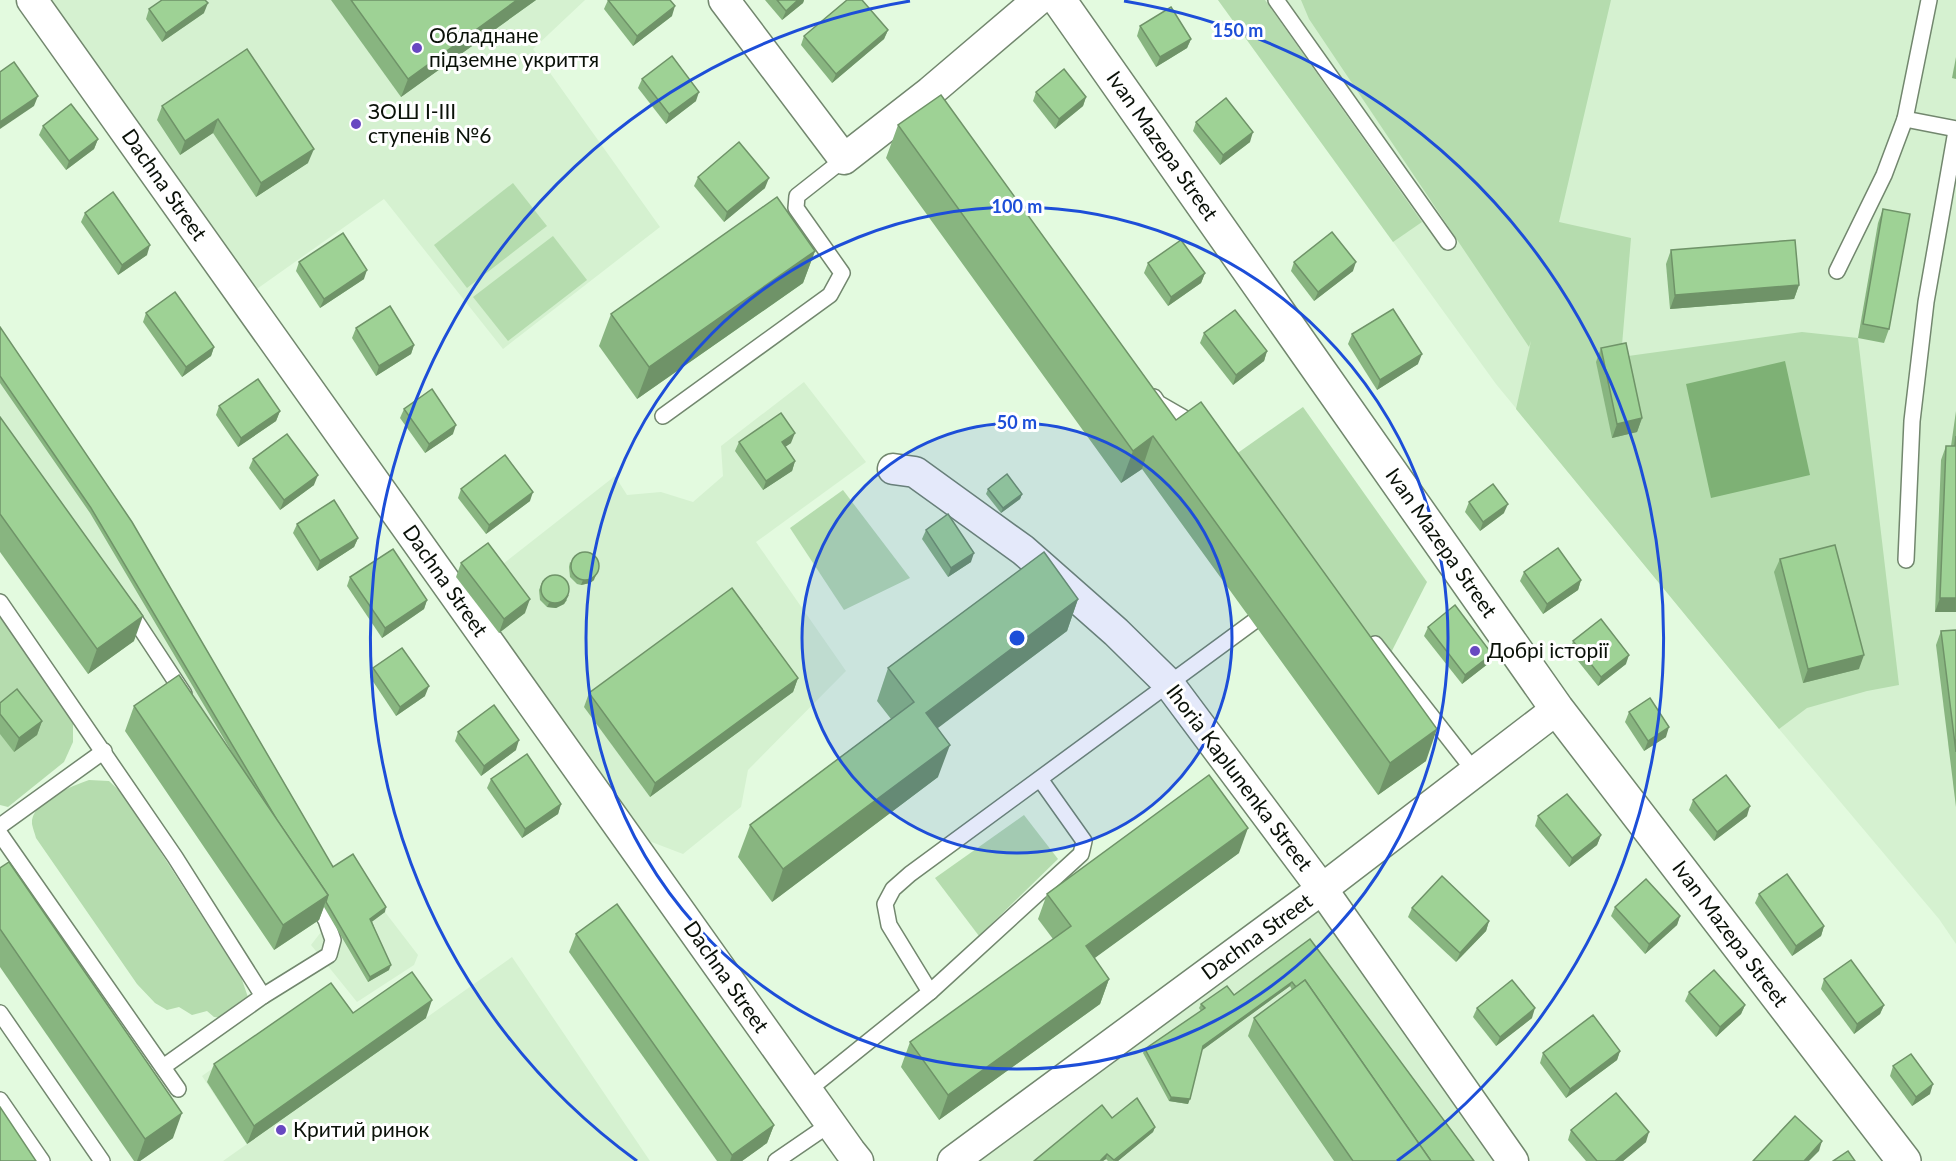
<svg xmlns="http://www.w3.org/2000/svg" width="1956" height="1161" font-family="Lato,sans-serif">
<rect width="100%" height="100%" fill="#e3fadf"/>
<g fill="#d5f1d0">
<path d="M43 0H585L533 49 660 227 503 349 384 199 244 298Z"/>
<path d="M1218 0H1956V944L1939 919 1779 729 1496 384Z"/>
<path d="M0 335 331 871 385 912 418 955 414 965 357 1002 311 945 321 932 322 923 152 654 0 435Z"/>
<path d="M804 382 866 462 756 542 846 671 748 770 741 807 683 854 649 841 628 817 499 633 494 571 615 476 627 495 661 492 693 502 723 476 721 446Z"/>
<path d="M1322 889 1513 1161H953Z"/>
<path d="M512 957 650 1161H223L247 1144 202 1076 321 991 368 1059Z"/>
</g>
<g fill="#b5dcae">
<path d="M1218 0H1265L1422 222 1393 242Z"/>
<path d="M1301 0H1611L1559 222 1631 238 1621 357 1802 332 1858 338 1899 685 1867 691 1807 708 1779 729 1516 409 1531 341 1529 347 1309 19Z"/>
<path d="M513 183 547 226 467 288 434 245Z"/>
<path d="M553 236 587 280 508 341 473 297Z"/>
<path d="M1303 407 1427 582 1373 688 1215 469Z"/>
<path d="M843 490 910 578 844 610 790 528Z"/>
<path d="M0 616 47 681 73 722V742L64 762 8 807 0 805Z"/>
<path d="M89 780 109 781 124 795 241 977 249 1000 225 1018 214 1017 207 1011 192 1015 179 1007 167 1010 155 1003 137 984 36 838C35 834 33 829 32 824 30 802 72 786 89 780Z"/>
<path d="M1024 815 1058 859 979 936 935 878Z"/>
</g>
<path fill="#7eb175" d="M1785 361 1810 475 1711 498 1686 384Z"/>
<g fill="none" stroke-linecap="round" stroke-linejoin="round">
<g stroke="#72876e" stroke-width="18">
<g id="lane">
<path d="M1276 0 1448 242"/>
<path d="M1929 0 1905 119 1956 129"/>
<path d="M1837 271 1884 175 1905 119"/>
<path d="M1154 397 1158 403 1198 426"/>
<path d="M663 416 830 295 842 273 796 208 797 196 844 159"/>
<path d="M1906 560 1912 421 1926 302 1956 131"/>
<path d="M0 602 175 857 263 996 329 955 333 940 326 920 312 897"/>
<path d="M128 609 184 694"/>
<path d="M1375 644 1475 772"/>
<path d="M0 826 104 751"/>
<path d="M0 834 178 1089"/>
<path d="M930 992 1081 854 1084 841 1040 779"/>
<path d="M0 1013 102 1161"/>
<path d="M163 1067 263 996"/>
<path d="M807 1091 930 992 889 925 885 904 893 889 910 874 1253 622"/>
<path d="M0 1100 42 1161"/>
<path d="M776 1161 830 1124"/>
</g>
</g>
<g stroke="#72876e" stroke-width="33">
<g id="street">
<path d="M32 0 850 1151 858 1161"/>
<path d="M724 0 844 159 930 92 1038 0"/>
<path d="M893 469 915 472 1023 550 1116 632 1169 684 1322 889 1513 1161"/>
<path d="M953 1161 1322 889 1557 709"/>
</g>
</g>
<g stroke="#72876e" stroke-width="36">
<path id="secondary" d="M1059 0 1557 709 1904 1161"/>
</g>
<use href="#lane" stroke="#fff" stroke-width="15"/>
<use href="#street" stroke="#fff" stroke-width="30"/>
<use href="#secondary" stroke="#fff" stroke-width="33"/>
</g>
<g fill="#88b580">
<path d="M331 0H536L401 97Z"/>
<path d="M608 0 672 16 633 46 604 9Z"/>
<path d="M765 0H804L803 3 782 20Z"/>
<path d="M149 9 204 13 162 42 146 19Z"/>
<path d="M1140 26 1191 39 1187 48 1156 67 1137 36Z"/>
<path d="M888 30 884 39 832 83 801 45 804 36Z"/>
<path d="M247 49 308 163 256 197 213 133 180 155 157 120 162 106Z"/>
<path d="M1956 57V79L1952 78Z"/>
<path d="M642 79 696 101 666 124 638 88Z"/>
<path d="M1036 92 1086 97 1083 106 1055 129 1033 101Z"/>
<path d="M1196 122 1250 142 1220 165 1193 131Z"/>
<path d="M898 125 1176 420 1426 761 1378 795 1142 469 1121 483 886 158Z"/>
<path d="M43 126 98 139 94 149 66 170 39 135Z"/>
<path d="M698 177 765 188 724 222 694 186Z"/>
<path d="M1883 209 1889 329 1884 343 1858 338 1878 223Z"/>
<path d="M85 213 147 255 118 275 81 222Z"/>
<path d="M1671 250 1799 285 1794 299 1670 309 1666 264Z"/>
<path d="M815 251 803 283 637 399 599 346 611 314Z"/>
<path d="M299 262 364 279 320 308 296 271Z"/>
<path d="M1294 262 1353 271 1314 301 1291 271Z"/>
<path d="M1148 263 1205 273 1201 283 1168 306 1144 273Z"/>
<path d="M146 313 214 347 211 356 182 377 143 322Z"/>
<path d="M0 327 333 867 385 912 372 921 389 970 368 982 324 907 319 920 274 950 125 731 134 706 240 766 90 513 0 383Z"/>
<path d="M356 328 414 345 411 354 376 376 352 338Z"/>
<path d="M1204 333 1267 351 1264 361 1233 385 1200 343Z"/>
<path d="M1352 334 1418 364 1377 390 1348 344Z"/>
<path d="M1601 348 1642 418 1637 432 1612 438 1596 362Z"/>
<path d="M219 406 280 411 276 421 238 447 216 415Z"/>
<path d="M404 409 453 434 425 453 400 418Z"/>
<path d="M1956 411V612H1935L1941 460 1946 446H1951Z"/>
<path d="M0 417 134 641 88 674 0 552Z"/>
<path d="M739 442 791 443 785 447 795 461 792 471 763 490 735 451Z"/>
<path d="M253 459 314 485 280 510 249 468Z"/>
<path d="M461 489 530 501 486 534 458 498Z"/>
<path d="M988 489 1022 494 1020 499 1001 513 986 494Z"/>
<path d="M1469 502 1504 513 1480 531 1465 512Z"/>
<path d="M297 524 358 538 354 547 317 571 293 533Z"/>
<path d="M926 530 971 562 948 577 922 539Z"/>
<path d="M1780 559 1859 669 1803 683 1774 572Z"/>
<path d="M570 562 594 580 590 583 581 585 577 584 570 577 569 567Z"/>
<path d="M461 563 525 613 499 633 456 577Z"/>
<path d="M1524 572 1581 580 1578 590 1543 614 1520 581Z"/>
<path d="M350 577 427 600 424 609 382 638 347 586Z"/>
<path d="M543 580 567 600 564 604 556 608 547 607 540 600 539 590Z"/>
<path d="M1078 599 1067 631 937 728 938 777 772 902 738 857 750 825 891 719 877 701 888 668Z"/>
<path d="M1428 627 1492 654 1489 663 1462 684 1424 636Z"/>
<path d="M1956 630V807L1936 645 1941 631Z"/>
<path d="M1573 641 1626 664 1598 686 1570 651Z"/>
<path d="M373 668 425 696 396 716 370 677Z"/>
<path d="M798 678 793 692 650 797 584 707 589 693Z"/>
<path d="M0 703 42 721 37 735 14 752 0 734Z"/>
<path d="M1629 712 1666 737 1644 751 1625 722Z"/>
<path d="M458 732 516 750 481 776 455 741Z"/>
<path d="M491 779 561 804 558 814 522 838 487 788Z"/>
<path d="M1693 800 1747 816 1714 841 1689 810Z"/>
<path d="M1538 816 1601 835 1597 845 1569 867 1535 826Z"/>
<path d="M1239 853 1094 958 1109 979 1100 1004 939 1120 901 1067 910 1042 1053 939 1038 919 1047 894Z"/>
<path d="M0 868 173 1138 140 1161H134L0 967Z"/>
<path d="M1759 894 1824 926 1821 936 1792 956 1755 903Z"/>
<path d="M1615 907 1680 916 1677 925 1645 954 1611 916Z"/>
<path d="M1412 908 1489 921 1486 931 1456 962 1408 917Z"/>
<path d="M576 934 774 1125 767 1143 742 1161H717L569 952Z"/>
<path d="M1310 939 1474 1161H1334L1248 1036 1254 1018 1292 990 1290 986 1202 1050 1188 1104 1169 1101 1143 1053 1145 1049 1201 1011 1199 1008 1201 1004 1234 995Z"/>
<path d="M1824 979 1884 1005 1880 1014 1854 1034 1821 989Z"/>
<path d="M1689 992 1745 1005 1741 1014 1716 1037 1685 1001Z"/>
<path d="M1477 1008 1532 1018 1496 1046 1473 1017Z"/>
<path d="M353 1013 426 1018 247 1144 207 1082 214 1064Z"/>
<path d="M1620 1051 1617 1060 1566 1098 1540 1063 1543 1053Z"/>
<path d="M1893 1066 1930 1094 1912 1106 1890 1076Z"/>
<path d="M1112 1118 1155 1127 1153 1132 1118 1161H1108L1106 1159 1103 1161H1034Z"/>
<path d="M1571 1130 1646 1142 1623 1161H1586L1568 1140Z"/>
</g>
<g fill="#6f9368">
<path d="M517 0H536L401 97 408 79Z"/>
<path d="M798 0H804L803 3 782 20 786 11Z"/>
<path d="M208 3 204 13 162 42 166 33Z"/>
<path d="M675 6 672 16 633 46 637 36Z"/>
<path d="M888 30 884 39 832 83 836 74Z"/>
<path d="M1191 39 1187 48 1156 67 1160 57Z"/>
<path d="M699 92 696 101 666 124 669 114Z"/>
<path d="M38 96 34 106 0 129V122Z"/>
<path d="M1086 97 1083 106 1055 129 1059 119Z"/>
<path d="M218 119 213 133 180 155 185 141Z"/>
<path d="M1253 132 1250 142 1220 165 1223 155Z"/>
<path d="M98 139 94 149 66 170 69 161Z"/>
<path d="M314 149 308 163 256 197 261 183Z"/>
<path d="M769 178 765 188 724 222 727 212Z"/>
<path d="M150 245 147 255 118 275 122 265Z"/>
<path d="M815 251 803 283 637 399 649 367Z"/>
<path d="M1356 262 1353 271 1314 301 1318 292Z"/>
<path d="M367 270 364 279 320 308 324 299Z"/>
<path d="M1205 273 1201 283 1168 306 1171 297Z"/>
<path d="M1799 285 1794 299 1670 309 1675 295Z"/>
<path d="M414 345 411 354 376 376 379 366Z"/>
<path d="M214 347 211 356 182 377 186 367Z"/>
<path d="M1267 351 1264 361 1233 385 1236 375Z"/>
<path d="M1422 354 1418 364 1377 390 1380 380Z"/>
<path d="M280 411 276 421 238 447 241 438Z"/>
<path d="M1642 418 1637 432 1612 438 1617 424Z"/>
<path d="M456 425 453 434 425 453 429 444Z"/>
<path d="M795 433 791 443 779 451 782 442Z"/>
<path d="M1153 436 1142 469 1121 483 1133 451Z"/>
<path d="M795 461 792 471 763 490 766 481Z"/>
<path d="M318 475 314 485 280 510 284 500Z"/>
<path d="M533 492 530 501 486 534 489 525Z"/>
<path d="M1022 494 1020 499 1001 513 1003 508Z"/>
<path d="M1508 504 1504 513 1480 531 1483 522Z"/>
<path d="M358 538 354 547 317 571 320 561Z"/>
<path d="M974 553 971 562 948 577 951 568Z"/>
<path d="M599 567 594 580 590 583 581 585 583 580Z"/>
<path d="M1581 580 1578 590 1543 614 1547 604Z"/>
<path d="M569 595 564 604 556 608 547 607 549 603Z"/>
<path d="M1940 598H1956V612H1935Z"/>
<path d="M530 599 525 613 499 633 504 619Z"/>
<path d="M1078 599 1067 631 914 746 926 713Z"/>
<path d="M427 600 424 609 382 638 385 628Z"/>
<path d="M143 616 134 641 88 674 97 649Z"/>
<path d="M1492 654 1489 663 1462 684 1465 675Z"/>
<path d="M1629 655 1626 664 1598 686 1601 677Z"/>
<path d="M1864 655 1859 669 1803 683 1808 669Z"/>
<path d="M798 678 793 692 650 797 655 783Z"/>
<path d="M429 686 425 696 396 716 400 707Z"/>
<path d="M42 721 37 735 14 752 19 738Z"/>
<path d="M1669 727 1666 737 1644 751 1648 741Z"/>
<path d="M1437 729 1426 761 1378 795 1390 763Z"/>
<path d="M519 740 516 750 481 776 484 766Z"/>
<path d="M950 745 938 777 772 902 783 869Z"/>
<path d="M561 804 558 814 522 838 525 829Z"/>
<path d="M1750 806 1747 816 1714 841 1717 832Z"/>
<path d="M1248 828 1239 853 1077 971 1086 946Z"/>
<path d="M1601 835 1597 845 1569 867 1572 858Z"/>
<path d="M328 895 319 920 274 950 283 925Z"/>
<path d="M386 907 385 912 369 924 370 919Z"/>
<path d="M1680 916 1677 925 1645 954 1649 944Z"/>
<path d="M1489 921 1486 931 1456 962 1460 953Z"/>
<path d="M1824 926 1821 936 1792 956 1796 946Z"/>
<path d="M391 965 389 970 368 982 370 977Z"/>
<path d="M1109 979 1100 1004 939 1120 948 1095Z"/>
<path d="M1292 982 1290 986 1201 1051 1203 1046Z"/>
<path d="M432 1000 426 1018 247 1144 254 1126Z"/>
<path d="M1745 1005 1741 1014 1716 1037 1720 1027Z"/>
<path d="M1884 1005 1880 1014 1854 1034 1857 1024Z"/>
<path d="M1535 1008 1532 1018 1496 1046 1500 1037Z"/>
<path d="M1620 1051 1617 1060 1566 1098 1570 1089Z"/>
<path d="M1933 1084 1930 1094 1912 1106 1916 1097Z"/>
<path d="M1171 1097 1190 1099 1188 1104 1169 1101Z"/>
<path d="M182 1113 173 1138 140 1161H137L145 1139Z"/>
<path d="M774 1125 767 1143 742 1161H730L732 1155Z"/>
<path d="M1155 1127 1153 1132 1118 1161H1114Z"/>
<path d="M1649 1132 1646 1142 1623 1161H1615Z"/>
<path d="M1822 1141 1819 1151 1809 1161H1804Z"/>
<path d="M1107 1154 1106 1159 1103 1161H1100Z"/>
</g>
<g fill="#9ed295" stroke="#6f9368" stroke-width="1.5">
<path d="M162 0H205L208 3 166 33 149 9Z"/>
<path d="M351 0H517L408 79Z"/>
<path d="M608 0H670L675 6 637 36Z"/>
<path d="M777 0H798L786 11Z"/>
<path d="M847 0H862L888 30 836 74 804 36Z"/>
<path d="M1171 7 1191 39 1160 57 1140 26Z"/>
<path d="M247 49 314 149 261 183 218 119 185 141 162 106Z"/>
<path d="M672 56 699 92 669 114 642 79Z"/>
<path d="M14 62 38 96 0 122V72Z"/>
<path d="M1064 69 1086 97 1059 119 1036 92Z"/>
<path d="M941 95 1176 420 1201 402 1437 729 1390 763 1153 436 1133 451 898 125Z"/>
<path d="M1226 98 1253 132 1223 155 1196 122Z"/>
<path d="M71 104 98 139 69 161 43 126Z"/>
<path d="M739 142 769 178 727 212 698 177Z"/>
<path d="M113 192 150 245 122 265 85 213Z"/>
<path d="M777 197 815 251 649 367 611 314Z"/>
<path d="M1883 209 1910 214 1889 329 1863 324Z"/>
<path d="M1332 232 1356 262 1318 292 1294 262Z"/>
<path d="M343 233 367 270 324 299 299 262Z"/>
<path d="M1181 240 1205 273 1171 297 1148 263Z"/>
<path d="M1795 240 1799 285 1675 295 1671 250Z"/>
<path d="M175 292 214 347 186 367 146 313Z"/>
<path d="M390 306 414 345 379 366 356 328Z"/>
<path d="M1393 309 1422 354 1380 380 1352 334Z"/>
<path d="M1235 310 1267 351 1236 375 1204 333Z"/>
<path d="M0 327 132 522 333 867 353 854 386 907 370 919 391 965 370 977 326 902 328 895 277 820 91 508 0 376Z"/>
<path d="M1626 343 1642 418 1617 424 1601 348Z"/>
<path d="M258 379 280 411 241 438 219 406Z"/>
<path d="M432 389 456 425 429 444 404 409Z"/>
<path d="M781 413 795 433 782 442 795 461 766 481 739 442Z"/>
<path d="M0 417 143 616 97 649 0 514Z"/>
<path d="M287 434 318 475 284 500 253 459Z"/>
<path d="M1956 436V598H1940L1946 446H1955Z"/>
<path d="M505 455 533 492 489 525 461 489Z"/>
<path d="M1007 474 1022 494 1003 508 988 489Z"/>
<path d="M1493 484 1508 504 1483 522 1469 502Z"/>
<path d="M334 500 358 538 320 561 297 524Z"/>
<path d="M948 514 974 553 951 568 926 530Z"/>
<path d="M488 543 530 599 504 619 461 563Z"/>
<path d="M1835 545 1864 655 1808 669 1780 559Z"/>
<path d="M1558 548 1581 580 1547 604 1524 572Z"/>
<path d="M393 549 427 600 385 628 350 577Z"/>
<circle cx="585" cy="566" r="14"/>
<path d="M1044 552 1078 599 926 713 950 745 783 869 750 825 914 702 888 668Z"/>
<circle cx="555" cy="589" r="14"/>
<path d="M732 588 798 678 655 783 589 693Z"/>
<path d="M1455 605 1492 654 1465 675 1428 627Z"/>
<path d="M1601 619 1629 655 1601 677 1573 641Z"/>
<path d="M1956 630V752L1941 631Z"/>
<path d="M402 648 429 686 400 707 373 668Z"/>
<path d="M179 675 328 895 283 925 134 706Z"/>
<path d="M17 689 42 721 19 738 0 714V703Z"/>
<path d="M1650 698 1669 727 1648 741 1629 712Z"/>
<path d="M494 705 519 740 484 766 458 732Z"/>
<path d="M527 754 561 804 525 829 491 779Z"/>
<path d="M1209 775 1248 828 1086 946 1109 979 948 1095 910 1042 1071 926 1047 894Z"/>
<path d="M1726 775 1750 806 1717 832 1693 800Z"/>
<path d="M1567 794 1601 835 1572 858 1538 816Z"/>
<path d="M9 862 182 1113 145 1139 0 929V868Z"/>
<path d="M1787 874 1824 926 1796 946 1759 894Z"/>
<path d="M1442 876 1489 921 1460 953 1412 908Z"/>
<path d="M1646 879 1680 916 1649 944 1615 907Z"/>
<path d="M617 904 774 1125 732 1155 576 934Z"/>
<path d="M1310 939 1474 1161H1431L1305 980 1296 987 1292 982 1203 1046 1190 1099 1171 1097 1145 1049 1205 1008 1201 1004 1227 986 1234 995Z"/>
<path d="M1851 960 1884 1005 1857 1024 1824 979Z"/>
<path d="M1714 970 1745 1005 1720 1027 1689 992Z"/>
<path d="M412 972 432 1000 254 1126 214 1064 331 983 353 1013Z"/>
<path d="M1305 980 1431 1161H1353L1254 1018Z"/>
<path d="M1512 980 1535 1008 1500 1037 1477 1008Z"/>
<path d="M1593 1015 1620 1051 1570 1089 1543 1053Z"/>
<path d="M1911 1054 1933 1084 1916 1097 1893 1066Z"/>
<path d="M1616 1093 1649 1132 1615 1161H1597L1571 1130Z"/>
<path d="M1137 1098 1155 1127 1114 1160 1107 1154 1100 1161H1034L1102 1105 1112 1118Z"/>
<path d="M0 1107 36 1161H0Z"/>
<path d="M1795 1116 1822 1141 1804 1161H1753Z"/>
<path d="M1848 1151 1855 1161H1833Z"/>
</g>
<circle cx="1017" cy="638" r="215" fill="#1d4ed8" fill-opacity=".12"/>
<g fill="none" stroke="#1d4ed8" stroke-width="3">
<circle cx="1017" cy="638" r="215"/>
<circle cx="1017" cy="638" r="431"/>
<path d="M637 1161A646 646 0 0 1 910 1M1124 1A646 646 0 0 1 1397 1161"/>
</g>
<g fill="#6848c1" stroke="#fff" stroke-width="2">
<circle cx="417" cy="48" r="6"/>
<circle cx="356" cy="124" r="6"/>
<circle cx="1475" cy="651" r="6"/>
<circle cx="281" cy="1130" r="6"/>
</g>
<g text-anchor="middle" stroke-width="6" stroke-linejoin="round" paint-order="stroke">
<g font-size="21" fill="#0a1108" stroke="#fff" text-anchor="start">
<text x="429" y="43">Обладнане<tspan x="429" dy="24">підземне укриття</tspan></text>
<text x="368" y="119">ЗОШ І-ІІІ<tspan x="368" dy="24">ступенів №6</tspan></text>
<text x="1487" y="658">Добрі історії</text>
<text x="293" y="1137">Критий ринок</text>
</g>
<g font-size="21" fill="#0a1108" stroke="#fff">
<text transform="translate(1162 146) rotate(55)" y="7">Ivan Mazepa Street</text>
<text transform="translate(164 185) rotate(55)" y="7">Dachna Street</text>
<text transform="translate(1441 543) rotate(55)" y="7">Ivan Mazepa Street</text>
<text transform="translate(445 581) rotate(55)" y="7">Dachna Street</text>
<text transform="translate(1239 778) rotate(53)" y="7">Ihoria Kaplunenka Street</text>
<text transform="translate(1730 934) rotate(53)" y="7">Ivan Mazepa Street</text>
<text transform="translate(1257 937) rotate(-36)" y="7">Dachna Street</text>
<text transform="translate(726 977) rotate(55)" y="7">Dachna Street</text>
</g>
</g>
<circle cx="1017" cy="638" r="9" fill="#1d4ed8" stroke="#fff" stroke-width="3"/>
<g font-size="18" text-anchor="middle" font-weight="bold" fill="#1d4ed8" stroke="#fff" stroke-width="6" stroke-linejoin="round" paint-order="stroke">
<text x="1238" y="37">150 m</text>
<text x="1017" y="213">100 m</text>
<text x="1017" y="429">50 m</text>
</g>
</svg>
